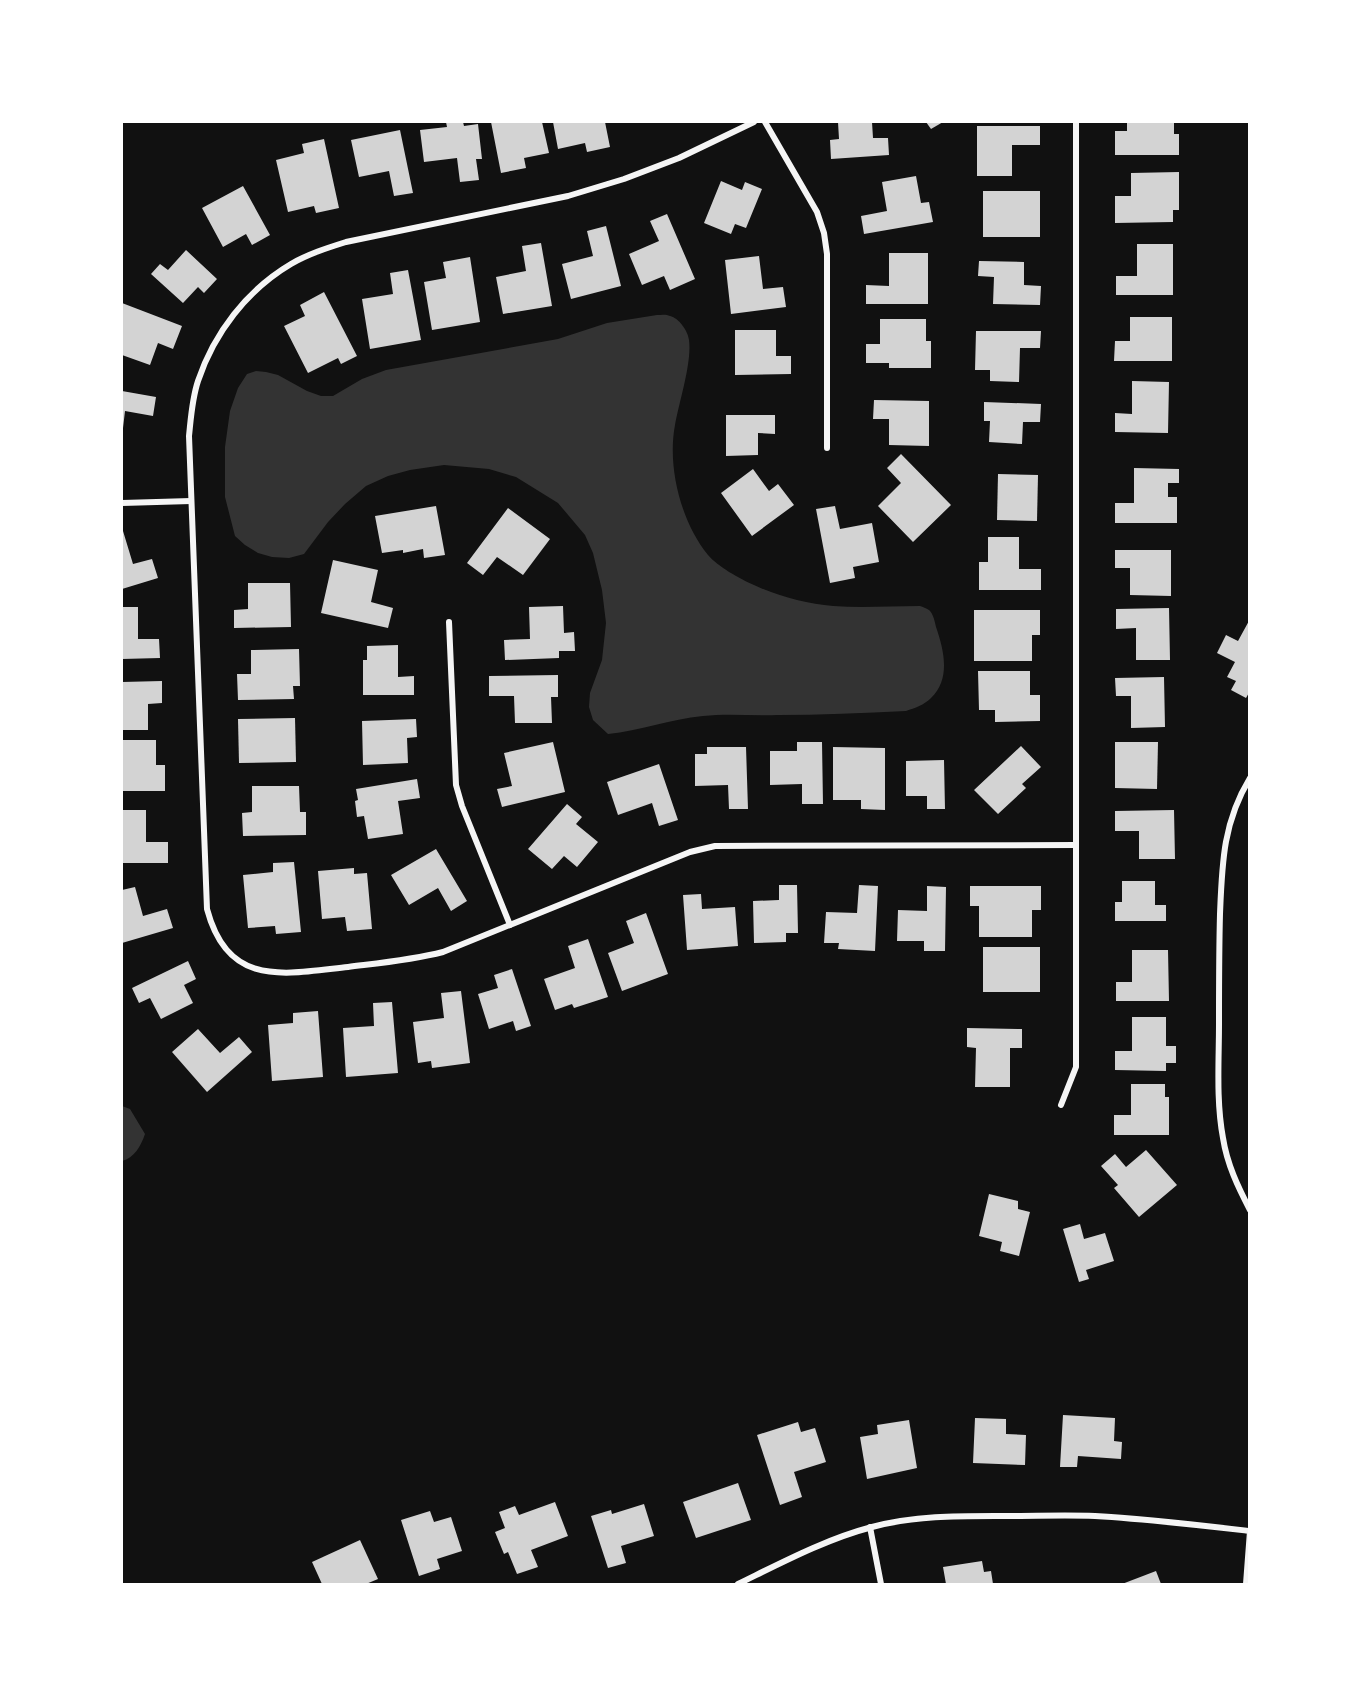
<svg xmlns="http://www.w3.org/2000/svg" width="1371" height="1706" font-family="Ubuntu,sans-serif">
<rect width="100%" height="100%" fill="#111"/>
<g fill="#333">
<path d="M657 315C661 315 666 314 670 316 679 318 688 331 689 340 692 363 679 402 675 425 667 467 681 522 708 555 717 566 740 579 754 585 777 596 807 604 833 606 862 608 891 606 920 606 923 607 926 608 929 610 933 613 935 622 936 627 944 650 951 679 931 698 924 705 915 708 906 711 863 713 820 715 777 715 752 716 728 713 703 716 670 719 640 731 608 734L593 720 589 707 590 693 602 660 606 623 602 590 593 553 585 535 558 503 516 477 489 469 444 465 410 470 388 476 366 486 345 504 328 522 304 554 289 558 272 557 258 553 245 545 235 536 225 497V447L230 411 238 388 247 374 256 371 266 372 278 375 307 391 321 396H333L362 379 386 370 558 339 607 323Z"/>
<path d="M122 1106 130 1109 145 1134C141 1146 134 1158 122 1161Z"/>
</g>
<g fill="#d3d3d3">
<path d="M446 122H463L464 126 478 124 482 159H476L479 180 460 182 457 158 424 162 420 130 447 127Z"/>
<path d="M491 122H542L549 153 524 158 526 168 501 173Z"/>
<path d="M553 122H605L610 147 587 152 585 143 558 149Z"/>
<path d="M838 122H872L873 138H888L889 155 831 159 830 140 839 139Z"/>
<path d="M926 122H943L931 129Z"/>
<path d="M1127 122H1174V134H1179V155H1115V131H1127Z"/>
<path d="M977 126H1040V145H1012V176H977Z"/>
<path d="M400 130 413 193 394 196 389 171 359 177 351 140Z"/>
<path d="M324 139 339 208 316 213 314 206 288 212 276 160 304 153 302 144Z"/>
<path d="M1179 172V210H1173V222L1115 223V196H1131V173Z"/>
<path d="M916 176 921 203 929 202 933 222 864 234 861 216 887 211 882 182Z"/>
<path d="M721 181 742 190 745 182 762 189 746 228 735 224 731 234 704 223Z"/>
<path d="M243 186 270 235 252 245 246 234 223 247 202 208Z"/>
<rect x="983" y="191" width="57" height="46"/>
<path d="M667 214 695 279 670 290 664 276 642 285 629 254 659 241 650 221Z"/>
<path d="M606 226 621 286 571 299 562 264 593 256 587 231Z"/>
<path d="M541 243 552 306 503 314 496 277 526 271 522 246Z"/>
<path d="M1137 244H1173V295H1116V276H1137Z"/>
<path d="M186 250 217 279 204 293 198 287 183 303 151 274 160 264 168 270Z"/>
<path d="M889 253H928V304H866V285L889 286Z"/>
<path d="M759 256 763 289 783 287 786 307 731 314 725 260Z"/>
<path d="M470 257 480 322 432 330 424 282 446 278 443 262Z"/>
<path d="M979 261 1024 262V285L1041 286 1040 305 993 304 994 277 978 276Z"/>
<path d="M408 270 421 340 370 349 362 299 393 294 390 273Z"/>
<path d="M324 292 357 356 341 364 338 358 308 373 284 326 305 316 300 305Z"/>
<path d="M122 303 182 326 173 349 158 343 150 365 122 355Z"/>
<path d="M1130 317H1172V361H1114L1115 341H1130Z"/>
<path d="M880 319H926V341H931V368H889V363H866V344H880Z"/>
<path d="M735 330H776V356H791V374L735 375Z"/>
<path d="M976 331H1041L1040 348H1020L1019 382 990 381V370H975Z"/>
<path d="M1132 381 1169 382 1168 433 1115 432V413L1132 414Z"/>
<path d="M122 391 156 397 153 416 125 411 123 428H122Z"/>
<path d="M874 400 929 401V446L889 445V419H873Z"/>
<path d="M984 402 1041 404 1040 422H1023L1022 444 989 442 990 421H984Z"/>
<path d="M726 415H775V434L758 433V455L726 456Z"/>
<path d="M901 454 951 505 913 542 878 506 901 483 887 468Z"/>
<path d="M1134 468 1179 469V483H1168V497H1177V523H1115V503H1134Z"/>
<path d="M753 469 769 491 778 484 794 505 752 536 721 493Z"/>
<path d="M998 474 1038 475 1037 521 997 520Z"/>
<path d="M436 506 445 555 424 558 423 549 403 553V550L382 553 375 516Z"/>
<path d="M835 506 840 529 872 523 879 562 853 567 855 578 830 583 816 509Z"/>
<path d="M508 508 550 539 523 575 497 557 483 575 467 563Z"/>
<path d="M123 531 133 564 152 559 158 578 122 589V532Z"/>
<path d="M988 537H1019V569H1041V590H979V562H988Z"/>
<path d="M1115 550H1171V596L1130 595V568H1115Z"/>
<path d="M333 560 378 570 371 602 393 608 388 628 321 613Z"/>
<path d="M248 583H290L291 627 234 628V610L248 609Z"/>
<path d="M563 606 564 633 574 632 575 651H559V658L505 660 504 640 530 639 529 607Z"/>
<path d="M122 607H138V639H159L160 658 122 659Z"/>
<path d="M1169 608 1170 660H1136V628L1116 629V609Z"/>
<path d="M974 610H1040V635H1032V661H974Z"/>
<path d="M1250 619V691L1246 698 1231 690 1236 681 1227 677 1235 662 1217 653 1226 635 1238 641Z"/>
<path d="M398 645V677L414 676V695H363V660H367V646Z"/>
<path d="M299 649 300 686H293L294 699 238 700 237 674H251V650Z"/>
<path d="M978 671H1030V695H1040V721L995 722V710H979Z"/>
<path d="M558 675V697H551L552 723H515L514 696H489V676Z"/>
<path d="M1164 677 1165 727 1131 728V696H1116L1115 678Z"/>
<path d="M162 681V703L148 704V730H122V682Z"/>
<path d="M295 718 296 762 239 763 238 719Z"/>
<path d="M416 719 417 737 407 738 408 763 363 765 362 721Z"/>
<path d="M122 740H156V765H165V791H122Z"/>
<path d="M553 742 565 792 502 807 497 789 512 786 504 753Z"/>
<path d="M797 742H822L823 804H802V784L770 785V751H797Z"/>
<path d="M1115 742H1158L1157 789 1115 788Z"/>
<path d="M1021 746 1041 767 1022 784 1026 788 998 814 974 790Z"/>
<path d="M707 747H746L748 809H729L728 785 695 786V754H707Z"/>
<path d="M833 747 885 748V810L861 809V800H833Z"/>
<path d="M944 760 945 809H927V796H906V761Z"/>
<path d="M659 764 678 820 659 826 652 803 618 815 607 782Z"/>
<path d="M417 779 420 798 398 801 403 834 368 839 364 816 357 817 355 801 358 800 356 789Z"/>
<path d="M252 786H299L300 812H306V835L243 836 242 813 252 812Z"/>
<path d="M567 804 582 817 576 824 598 842 577 867 564 856 552 869 528 849Z"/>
<path d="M122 810H146V842H168V863H122Z"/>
<path d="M1174 810 1175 859H1139V831H1115V811Z"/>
<path d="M436 849 467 901 451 911 438 888 409 905 391 875Z"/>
<path d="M294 862 301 932 276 934 275 926 248 928 243 875 273 872V863Z"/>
<path d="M354 868V874L367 873 372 929 347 931 345 917 322 919 318 871Z"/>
<path d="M1122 881H1155V905H1166V921H1115V902H1122Z"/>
<path d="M779 885H797L798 933H786V942L754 943 753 901 779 900Z"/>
<path d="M859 885 878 886 875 951 838 949 839 943H824L826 912 857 913Z"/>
<path d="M927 886 946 887 945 951H924V941H897L898 910 927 911Z"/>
<path d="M970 886H1041V910H1032V937H979V906H970Z"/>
<path d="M135 887 143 916 167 909 173 928 122 943V890Z"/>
<path d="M701 894 702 909 735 907 738 946 687 950 683 895Z"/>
<path d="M646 913 668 974 622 991 608 953 634 943 626 921Z"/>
<path d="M588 939 608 997 574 1008 572 1004 555 1010 544 979 575 968 568 946Z"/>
<rect x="983" y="947" width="57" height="45"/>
<path d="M1132 950H1168L1169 1001H1116V982H1132Z"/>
<path d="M188 961 196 979 184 985 193 1003 161 1019 150 998 139 1003 132 988Z"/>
<path d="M512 969 531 1026 516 1031 513 1021 489 1029 478 994 498 988 494 975Z"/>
<path d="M461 991 470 1063 432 1068 431 1061 418 1063 413 1022 444 1018 441 993Z"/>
<path d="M392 1002 398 1073 346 1077 343 1028 374 1026 373 1003Z"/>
<path d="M318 1011 323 1077 272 1081 268 1025 293 1023V1013Z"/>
<path d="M1132 1017H1166V1046H1176V1063H1166V1071L1115 1070V1051H1132Z"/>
<path d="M967 1028 1022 1029V1048H1010V1087H975L976 1048 967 1047Z"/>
<path d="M198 1029 220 1053 239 1037 252 1052 207 1092 172 1052Z"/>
<path d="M1131 1084H1165V1097H1169V1135H1114V1115H1131Z"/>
<path d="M1146 1150 1177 1185 1139 1217 1114 1188 1118 1185 1101 1166 1115 1154 1126 1167Z"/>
<path d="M989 1194 1018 1201V1209L1030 1212 1019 1256 1000 1251 1002 1242 979 1236Z"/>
<path d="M1080 1224 1084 1239 1105 1233 1114 1261 1086 1270 1089 1279 1079 1282 1063 1229Z"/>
<path d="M1063 1415 1115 1418 1114 1441 1122 1442 1121 1459 1078 1456 1077 1467H1060Z"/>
<path d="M975 1418 1006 1419V1434L1026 1435 1025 1465 973 1463Z"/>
<path d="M909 1420 917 1468 867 1479 860 1437 878 1434 877 1425Z"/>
<path d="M798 1422 801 1432 815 1428 826 1462 794 1472 802 1497 780 1505 757 1435Z"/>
<path d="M738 1483 751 1520 696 1538 683 1502Z"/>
<path d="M555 1502 568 1536 531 1550 538 1567 517 1574 508 1552 504 1554 495 1532 505 1528 499 1512 515 1506 519 1515Z"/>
<path d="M644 1504 654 1536 621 1546 626 1563 608 1568 591 1516 611 1510 612 1514Z"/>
<path d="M430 1511 434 1522 451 1517 462 1551 437 1559 440 1569 419 1576 401 1520Z"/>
<path d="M360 1540 378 1579 366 1584H322L312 1562Z"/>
<path d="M982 1561 984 1572 991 1571 993 1584H946L943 1567Z"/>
<path d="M1156 1571 1161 1584H1122Z"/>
</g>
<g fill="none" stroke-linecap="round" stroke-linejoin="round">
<g stroke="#f5f5f5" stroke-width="6">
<path d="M754 122 679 158 624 179 568 196 346 242C327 248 308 254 291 264 247 290 214 333 198 381 192 399 191 417 189 436L207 909C228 988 284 974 348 967 380 963 412 960 443 952L690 852 715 846 1076 845"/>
<path d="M765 122 817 212 824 233 827 254V448"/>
<path d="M122 503 191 501"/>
<path d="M449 622 456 785 462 806 510 925"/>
<path d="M1250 778C1223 822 1222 864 1220 914 1219 951 1219 987 1219 1024 1219 1061 1216 1101 1223 1138 1227 1164 1238 1187 1250 1210"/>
<path d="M1061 1105 1076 1067V122"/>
<path d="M870 1527 881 1584"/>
<path d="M738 1584C781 1563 826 1539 872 1527 917 1515 963 1516 1008 1516 1037 1516 1066 1515 1095 1516 1147 1519 1198 1525 1250 1531L1246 1584"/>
</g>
</g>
<rect width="1371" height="1706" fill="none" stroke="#ffffff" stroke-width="246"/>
</svg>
